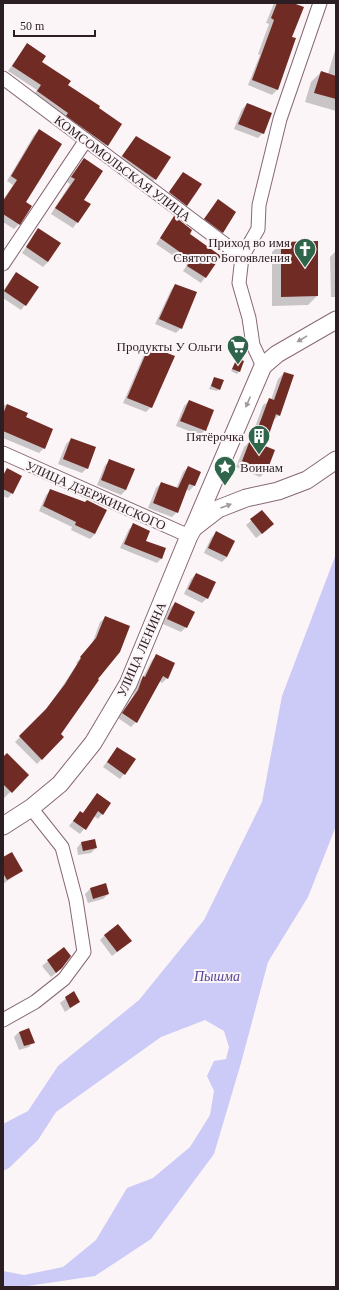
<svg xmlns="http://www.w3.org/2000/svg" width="339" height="1290" font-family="Georgia,serif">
<rect width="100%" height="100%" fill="#fcf5f7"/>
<path fill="#cccaf6" d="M336 554V826L308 897 268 962 241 1063 214 1154 151 1239 95 1276 21 1287H3V1271L24 1275 63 1267 96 1240 127 1188 153 1178 190 1147 210 1115 214 1091 207 1076 214 1061 226 1059 229 1047 224 1031 205 1020 161 1037 56 1112 38 1140 9 1168 3 1171V1124L28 1111 58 1066 139 1000 204 920 262 802 282 696Z"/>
<g fill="#0003">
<path d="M274 3H291V38L294 39 277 90 272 95 248 85 260 55 258 54 269 24 266 23Z"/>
<path d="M28 44 41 62 67 86 121 125 102 150 33 96 37 90 8 71Z"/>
<path d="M336 47V111L305 102 311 82 321 72 328 74Z"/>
<path d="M247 104 263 133 258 138 234 129 242 109Z"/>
<path d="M39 130 43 171 45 172 25 202 19 224 14 229 3 222V200L13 185 7 181 34 135Z"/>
<path d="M136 137 155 179 150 184 118 161Z"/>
<path d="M84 159 83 200 89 205 73 228 51 214 70 184 67 182Z"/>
<path d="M183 173 187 205 182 210 165 198Z"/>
<path d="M218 201 222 232 217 237 200 224Z"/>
<path d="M174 218 188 235 220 256 201 283 183 271 187 265 156 244Z"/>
<path d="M38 230 48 262 43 267 22 253Z"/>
<path d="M317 242V296L308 305 272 306V252L281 243Z"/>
<path d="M335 252 336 297H331L330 257Z"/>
<path d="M16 273 25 305 21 310 3 298V291Z"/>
<path d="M175 285 181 328 176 333 155 324 171 290Z"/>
<path d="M149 347 151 407 146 412 123 403 145 352Z"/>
<path d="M237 359 239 372 237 374 231 371Z"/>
<path d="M284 373 279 415 273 421 264 446 266 471 260 477 236 467 244 447 250 441 263 405 271 400 278 379Z"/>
<path d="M214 378 219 389 217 391 209 389Z"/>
<path d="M189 401 205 430 200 435 176 426 184 406Z"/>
<path d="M3 404 27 413 25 418 44 448 39 453 3 438Z"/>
<path d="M71 439 87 468 82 473 58 464 66 444Z"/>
<path d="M110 461 133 470 126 490 121 495 97 485 105 465Z"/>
<path d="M188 467 200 472 194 486 189 491 186 489 177 512 172 517 148 508 156 488 161 483 176 489 183 472Z"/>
<path d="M7 470 12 493 8 498 3 496V473Z"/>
<path d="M51 490 85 503 95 534 90 539 71 530 72 527 39 511 46 495Z"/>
<path d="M262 511 268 529 256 538 246 525Z"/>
<path d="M134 525 145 542 164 549 161 559 157 563 120 548 129 529Z"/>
<path d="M216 533 227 557 222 562 204 553 211 538Z"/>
<path d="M196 574 207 598 202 603 184 594 191 579Z"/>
<path d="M175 603 186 627 181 632 163 624 170 608Z"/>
<path d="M105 618 96 679 60 734 63 737 37 764 15 742 42 715 60 690 77 664 76 663 92 644 100 622Z"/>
<path d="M157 655 167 678 162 683 159 681 136 722 131 727 118 718 133 696 138 682 143 677 152 660Z"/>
<path d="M117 748 124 774 120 779 103 767Z"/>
<path d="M3 759 28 775 3 799Z"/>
<path d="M97 794 102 814 98 819 94 816 80 834 69 826 80 812 82 814Z"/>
<path d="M81 843 96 848 91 853 78 855 77 848Z"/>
<path d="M3 858 22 871 3 884Z"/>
<path d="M105 884 108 894 103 899 88 903 85 894 90 889Z"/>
<path d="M105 935 126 945 112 956 100 940Z"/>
<path d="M64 948 56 973 51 977 42 966Z"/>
<path d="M74 992 79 1002 65 1012 60 1003Z"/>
<path d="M19 1032 33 1042 29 1047 19 1050 14 1037Z"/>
</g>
<g fill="#712b25">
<path d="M277 3H293L304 7 292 37 296 38 278 90 252 80 274 20 271 18Z"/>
<path d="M27 43 46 56 42 62 71 81 68 85 100 106 99 108 122 124 108 146 66 116 68 113 37 91 41 85 12 66Z"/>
<path d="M321 71 336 76V99L314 93Z"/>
<path d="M247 103 272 113 264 134 238 124Z"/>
<path d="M39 129 62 144 26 202 32 206 20 225 3 214V201L17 180 11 176Z"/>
<path d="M136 136 171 157 156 180 122 156Z"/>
<path d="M84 158 103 171 84 200 91 204 78 223 55 208 75 179 71 177Z"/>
<path d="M183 172 202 184 187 206 169 192Z"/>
<path d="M218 199 236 212 223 233 204 219Z"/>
<path d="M174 216 192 230 190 234 221 256 206 278 187 266 191 260 160 238Z"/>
<path d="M38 228 61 243 48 262 26 247Z"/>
<path d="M318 241V296L281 297V242Z"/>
<path d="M16 272 39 287 26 306 4 291Z"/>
<path d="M175 284 197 292 182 329 159 319Z"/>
<path d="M149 346 175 356 152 408 127 398Z"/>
<path d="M237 358 244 361 240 372 232 369Z"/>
<path d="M284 372 294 375 280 416 276 414 265 446 275 450 267 471 242 461 250 440 253 441 269 398 274 400Z"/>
<path d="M214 377 224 380 220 390 211 386Z"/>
<path d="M189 400 214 410 206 431 180 421Z"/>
<path d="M7 404 28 413 26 417 53 429 45 449 3 431V414Z"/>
<path d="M71 438 96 447 88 469 63 459Z"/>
<path d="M109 459 135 469 126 490 101 480Z"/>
<path d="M188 466 201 472 195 486 189 484 178 513 153 503 161 482 178 488Z"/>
<path d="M7 468 22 476 13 494 3 489V476Z"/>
<path d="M50 489 85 502 87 500 107 510 95 534 75 525 76 522 43 506Z"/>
<path d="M262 510 274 524 262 534 250 519Z"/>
<path d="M133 523 150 531 146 541 166 548 162 559 124 544Z"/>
<path d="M216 531 235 541 227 557 208 548Z"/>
<path d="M196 573 216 582 208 599 188 589Z"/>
<path d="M175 602 195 612 187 628 167 619Z"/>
<path d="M105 616 130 626 120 652 98 679 99 680 61 734 64 737 42 760 19 736 46 709 65 684 81 658 80 657 96 638Z"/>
<path d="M156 654 175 663 168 679 163 676 137 723 122 713 138 690 143 676 145 677Z"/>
<path d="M117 747 136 759 125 775 107 762Z"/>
<path d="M7 753 29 775 12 793 3 784V757Z"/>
<path d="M97 793 111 803 103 815 98 811 86 830 73 821 80 811 83 813Z"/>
<path d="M95 839 97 848 83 851 81 842Z"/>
<path d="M12 852 23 871 7 880 3 873V857Z"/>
<path d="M106 883 109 894 93 899 90 888Z"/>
<path d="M118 924 132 941 117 952 104 935Z"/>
<path d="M64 947 71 956 62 968 56 973 47 960Z"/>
<path d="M74 991 80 1002 70 1008 65 997Z"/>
<path d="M29 1028 35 1043 24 1046 19 1032Z"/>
</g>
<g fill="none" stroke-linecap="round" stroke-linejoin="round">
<g stroke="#866873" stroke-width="15">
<g id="minor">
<path d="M3 78 242 257"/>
<path d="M3 264 86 140"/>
<path d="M263 366 253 345 249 318 239 283 242 257 258 229 259 205 280 119 320 3"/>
<path d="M3 453 189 536"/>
<path d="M3 1020 35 1002 64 979 84 952 76 900 62 847 31 808"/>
</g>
</g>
<g stroke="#866873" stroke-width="19">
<g id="major">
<path d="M196 526 218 509 246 498 278 491 307 480 336 460"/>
<path d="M3 826 31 808 60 784 93 743 128 684 189 536 194 527 263 366 277 354 336 320"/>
</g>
</g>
<use href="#minor" stroke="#fff" stroke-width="13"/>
<use href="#major" stroke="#fff" stroke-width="17"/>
</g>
<defs><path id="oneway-solid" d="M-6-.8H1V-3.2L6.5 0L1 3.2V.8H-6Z"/></defs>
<g fill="#a09a9c">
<use href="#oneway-solid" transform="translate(302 339) rotate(149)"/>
<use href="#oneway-solid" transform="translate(248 402) rotate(113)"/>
<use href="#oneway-solid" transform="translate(226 506) rotate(-20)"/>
</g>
<defs>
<g id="church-pin" transform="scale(1.15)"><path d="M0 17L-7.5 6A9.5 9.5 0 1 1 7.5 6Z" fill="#2e654b" stroke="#fcf5f7"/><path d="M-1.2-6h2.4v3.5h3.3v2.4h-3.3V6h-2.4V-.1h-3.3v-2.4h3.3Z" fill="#fff"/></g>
<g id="supermarket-pin" transform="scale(1.15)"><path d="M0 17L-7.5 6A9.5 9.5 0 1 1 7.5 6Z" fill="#2e654b" stroke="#fcf5f7"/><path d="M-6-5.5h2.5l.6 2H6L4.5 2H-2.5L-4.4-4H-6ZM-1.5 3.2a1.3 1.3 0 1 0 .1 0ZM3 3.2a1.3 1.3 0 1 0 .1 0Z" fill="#fff"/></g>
<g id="building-pin" transform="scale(1.15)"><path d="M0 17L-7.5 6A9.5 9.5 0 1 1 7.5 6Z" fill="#2e654b" stroke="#fcf5f7"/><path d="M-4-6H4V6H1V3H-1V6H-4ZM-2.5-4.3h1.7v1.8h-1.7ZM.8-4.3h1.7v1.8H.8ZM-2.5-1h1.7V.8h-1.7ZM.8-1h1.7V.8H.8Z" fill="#fff"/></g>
<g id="sight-pin" transform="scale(1.15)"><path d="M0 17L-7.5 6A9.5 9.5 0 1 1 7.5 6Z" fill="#2e654b" stroke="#fcf5f7"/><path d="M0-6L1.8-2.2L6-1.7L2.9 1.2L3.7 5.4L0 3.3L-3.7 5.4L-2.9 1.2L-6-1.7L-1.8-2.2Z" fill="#fff"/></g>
</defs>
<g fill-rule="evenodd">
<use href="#church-pin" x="305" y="249"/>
<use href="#supermarket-pin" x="238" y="346"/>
<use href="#building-pin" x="259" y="436"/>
<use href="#sight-pin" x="225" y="467"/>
</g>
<g text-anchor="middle" stroke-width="4" stroke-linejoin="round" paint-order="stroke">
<g font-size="13" fill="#2b1f24" stroke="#fcf5f7">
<text transform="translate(123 168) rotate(37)" y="5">КОМСОМОЛЬСКАЯ УЛИЦА</text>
<text transform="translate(96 495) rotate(24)" y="5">УЛИЦА ДЗЕРЖИНСКОГО</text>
<text transform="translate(141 649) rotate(-66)" y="5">УЛИЦА ЛЕНИНА</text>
</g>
<g font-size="13" fill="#2b1f24" stroke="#fcf5f7" text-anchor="end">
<text x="290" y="247">Приход во имя<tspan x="290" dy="15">Святого Богоявления</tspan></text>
<text x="222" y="351">Продукты У Ольги</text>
<text x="244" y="441">Пятёрочка</text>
<text x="240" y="472" text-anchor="start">Воинам</text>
</g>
<g font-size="14" font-style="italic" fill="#524598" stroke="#fcf5f7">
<text x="217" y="981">Пышма</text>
</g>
</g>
<rect width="339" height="1290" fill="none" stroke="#2b1f24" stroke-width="8"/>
<path d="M14 30v6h81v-6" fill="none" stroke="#2b1f24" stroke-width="2"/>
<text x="20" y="30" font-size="12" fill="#2b1f24" stroke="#fcf5f7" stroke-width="3" paint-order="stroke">50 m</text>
</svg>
